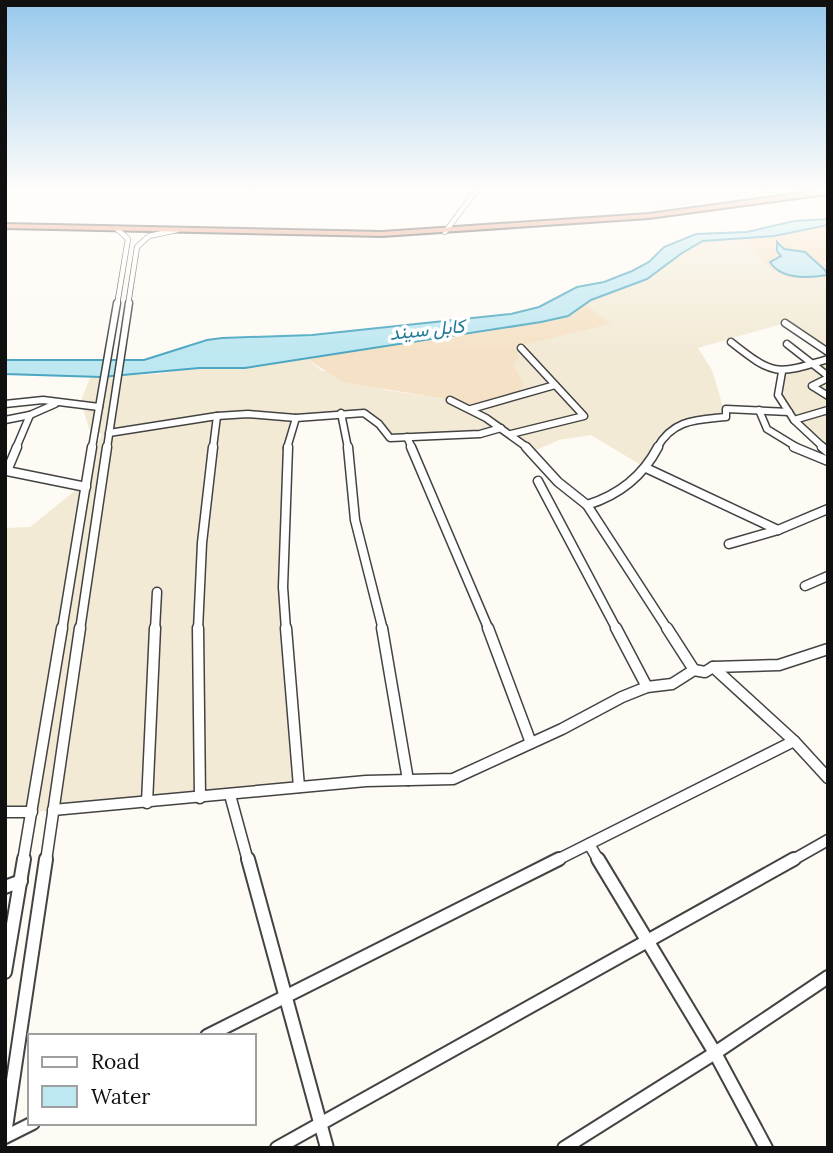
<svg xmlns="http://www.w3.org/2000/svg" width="833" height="1153" font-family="Lora,Vazirmatn,serif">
<rect width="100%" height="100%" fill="#fefaf4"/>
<path fill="#ebe5ed" d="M637 191H779L663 208Z"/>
<g fill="#f2ead5">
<path d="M732 238 754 250 766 266 801 278H828V352L785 323 698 348 712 370 726 417 682 423 661 438 646 468 591 435 559 440 532 452 501 428 492 432 390 438 364 413 296 418 287 449 283 587 299 787 200 798 32 812H5V528L30 527 77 489 102 434 89 429 81 401 90 377 157 374 199 368H238L307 359 321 370 386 390 450 400 516 373 513 365V347L610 324 585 304 591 300 647 279 682 253 703 241Z"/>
<path d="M828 359V443L821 445 794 420 778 395 782 372Z"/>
</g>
<g fill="#f5e1c5" fill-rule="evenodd">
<path d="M828 225V261L823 262 828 267V278H787L766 266 754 250 732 238 774 236ZM782 244 784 249C810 255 804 255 825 270L790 276 779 272 778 258 782 256 779 245Z"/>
<path d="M585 304 611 324 514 347 519 357 513 365 524 384 516 395 471 409 450 400 343 382 307 359 573 314Z"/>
</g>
<g fill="#bde7f1" stroke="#4ba7c1" stroke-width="2">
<path d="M828 219V225L774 236 703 241 682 253 647 279 591 300 568 316 541 322 245 368H199L101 377 5 374V360H144L207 340 222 338 312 335 511 314 539 307 577 287 604 282 632 271 649 262 664 247 696 234 747 232 794 221Z"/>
<path d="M777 242 784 249 805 252 825 270 827 275C809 278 781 280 770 262L781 256 777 251Z"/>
</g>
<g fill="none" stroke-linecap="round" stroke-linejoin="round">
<g stroke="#434343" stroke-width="6">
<g id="minor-far4">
<path d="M117 229 128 239 117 305"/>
<path d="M445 232 476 191"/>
<path d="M128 305 137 247 149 236 177 230"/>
</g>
</g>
<g stroke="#434343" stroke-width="9">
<g id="minor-far3">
<path d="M785 323 828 352"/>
<path d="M731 342C774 376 776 375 828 359"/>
<path d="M787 344 828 376"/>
<path d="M782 372 778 395 794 420 824 448"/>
<path d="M828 378 812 386 828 396"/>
<path d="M450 400 486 418 528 448"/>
<path d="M5 404 43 400 99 407"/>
<path d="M471 409 555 385"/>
<path d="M759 410 767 429 798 448"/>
<path d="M341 413 348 448"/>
<path d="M5 420 30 415 55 404"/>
<path d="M794 420 828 410"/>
<path d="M109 433 217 416 248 414 296 418 364 413 379 424 390 438 480 434 501 428"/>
<path d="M511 434 584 416 521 348"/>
<path d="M407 437 412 448"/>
<path d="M16 448 30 415"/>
<path d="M92 448 117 303"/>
<path d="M107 448 129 303"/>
<path d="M213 448 217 416"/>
<path d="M287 448 296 418"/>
<path d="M657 448C673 419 697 420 726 417V409L789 412"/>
</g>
</g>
<g stroke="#434343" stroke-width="11">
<g id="minor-far2">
<path d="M17 447 7 471 86 487"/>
<path d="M348 447 355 520 383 630"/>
<path d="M411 447 489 630"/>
<path d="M526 447 558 482 587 505 668 630"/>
<path d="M794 447 828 461"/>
<path d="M822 447 828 452"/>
<path d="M646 468 778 530"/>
<path d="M538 481 617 630"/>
<path d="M587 505C619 495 643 476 658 447"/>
<path d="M729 544 778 530 828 509"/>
<path d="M805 586 828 576"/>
<path d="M62 630 92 447"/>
<path d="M80 630 107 447"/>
<path d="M155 630 157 592"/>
<path d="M198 630 202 543 213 447"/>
<path d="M286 630 283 587 288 447"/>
</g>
</g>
<g stroke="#434343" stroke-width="13">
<g id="minor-far1">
<path d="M198 628 200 798"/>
<path d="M286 628 299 787"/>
<path d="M382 628 408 780"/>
<path d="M488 628 531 743"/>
<path d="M616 628 647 687"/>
<path d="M667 628 694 670"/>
<path d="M713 667 794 741 828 778"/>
<path d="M230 795 248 861"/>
<path d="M147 803 155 628"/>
<path d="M53 810 366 781 453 779 562 729 622 697 647 687 672 684 694 670 705 672 713 667 779 665 828 649"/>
<path d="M5 812H32"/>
<path d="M589 844 599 861"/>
<path d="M23 861 62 628"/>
<path d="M46 861 80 628"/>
<path d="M555 861 794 741"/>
<path d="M791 861 828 840"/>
</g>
</g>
<g stroke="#434343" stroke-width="16">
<g id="minor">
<path d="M248 859 327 1148"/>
<path d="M598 859 715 1053 766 1148"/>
<path d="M5 887 21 881"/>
<path d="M5 972 24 859"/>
<path d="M207 1036 559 859"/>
<path d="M5 1134 46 859"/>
<path d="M5 1137 33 1123"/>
<path d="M277 1148 794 859"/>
<path d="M564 1148 715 1053 828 977"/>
</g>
</g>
<g stroke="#212121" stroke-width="4">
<path id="highway" d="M818 191H828V194L649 218 382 236 5 228V224L382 232 649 214Z"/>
</g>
<use href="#minor-far4" stroke="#fff" stroke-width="4.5"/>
<use href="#minor-far3" stroke="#fff" stroke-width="6"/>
<use href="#minor-far2" stroke="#fff" stroke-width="8"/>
<use href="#minor-far1" stroke="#fff" stroke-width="10"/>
<use href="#minor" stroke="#fff" stroke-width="12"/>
<use href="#highway" fill="#e68b6a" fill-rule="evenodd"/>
</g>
<linearGradient id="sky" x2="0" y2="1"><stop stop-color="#97c8ec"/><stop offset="0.54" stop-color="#fffdfa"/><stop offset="1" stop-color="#fffdfa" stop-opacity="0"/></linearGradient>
<rect width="833" height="353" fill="url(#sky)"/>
<g text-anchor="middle" stroke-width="7" stroke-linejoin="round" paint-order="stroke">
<g font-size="19" font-style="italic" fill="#247a96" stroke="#fff">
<text transform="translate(427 329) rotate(-6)" y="7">کابل سيند</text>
</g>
</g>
<rect width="833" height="1153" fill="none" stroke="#101010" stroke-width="14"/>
<rect x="28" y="1034" width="228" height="91" fill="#ffffff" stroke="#9f9f9f" stroke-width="2"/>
<rect x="42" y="1057" width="35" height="10" fill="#ffffff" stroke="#9f9f9f" stroke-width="2"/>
<text x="91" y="1069" font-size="21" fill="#101010">Road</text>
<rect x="42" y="1086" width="35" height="21" fill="#bde7f1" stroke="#9f9f9f" stroke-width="2"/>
<text x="91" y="1104" font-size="21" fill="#101010">Water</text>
</svg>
